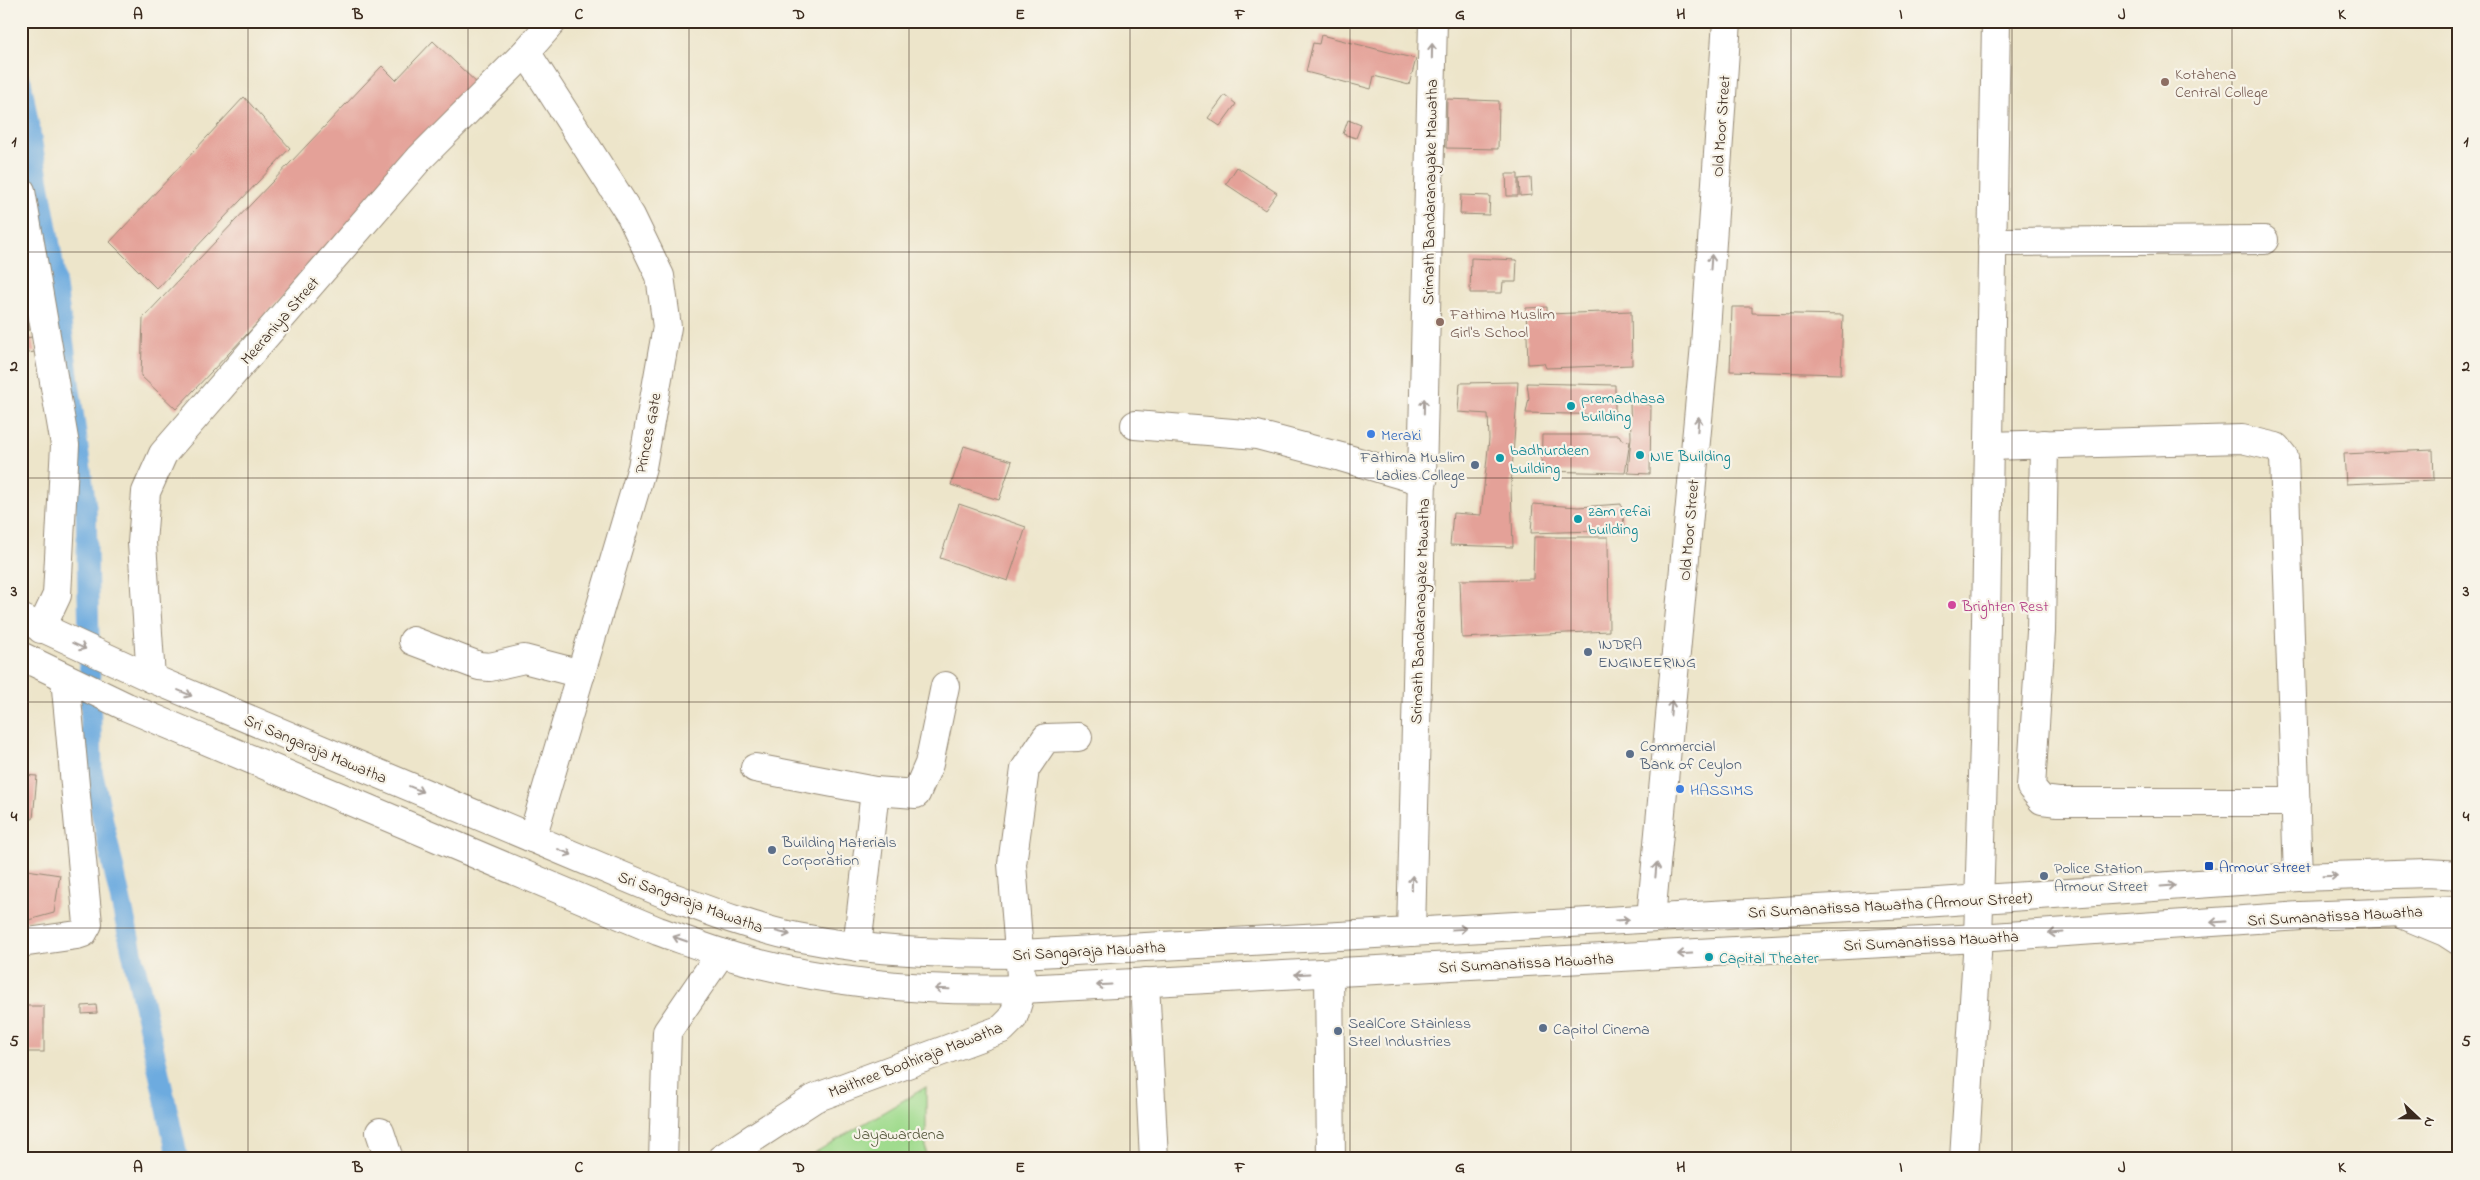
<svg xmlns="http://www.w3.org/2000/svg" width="2480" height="1180" font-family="'Indie Flower',sans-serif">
<rect width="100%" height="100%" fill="#f7f3e8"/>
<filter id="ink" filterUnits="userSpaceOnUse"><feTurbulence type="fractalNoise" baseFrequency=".02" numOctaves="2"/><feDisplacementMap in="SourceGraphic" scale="10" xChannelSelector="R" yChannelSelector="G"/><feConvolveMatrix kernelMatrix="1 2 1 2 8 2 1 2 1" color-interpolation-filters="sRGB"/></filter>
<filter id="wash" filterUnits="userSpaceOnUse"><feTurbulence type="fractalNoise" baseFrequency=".0096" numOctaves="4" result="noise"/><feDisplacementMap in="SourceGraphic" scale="20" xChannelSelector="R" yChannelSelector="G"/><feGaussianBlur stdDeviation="1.12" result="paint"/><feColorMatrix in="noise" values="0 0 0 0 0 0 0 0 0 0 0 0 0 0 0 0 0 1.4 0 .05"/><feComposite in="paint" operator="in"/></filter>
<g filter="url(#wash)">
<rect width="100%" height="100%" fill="#ede5ca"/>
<path fill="#a0db8e" stroke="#6e8256" d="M926 1087V1159H804Z"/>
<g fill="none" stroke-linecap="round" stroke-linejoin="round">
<path stroke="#6dabdf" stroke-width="21" d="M21 81 52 257 86 507 92 771 178 1159"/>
</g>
<g id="blocks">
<g fill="#e4a198">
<path d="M1321 35 1416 59 1409 85 1374 76 1371 89 1306 72 1313 43 1319 44Z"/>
<path d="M433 41 481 87 176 409 141 376 143 318 382 66 396 80Z"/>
<path d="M1225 95 1236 104 1220 126 1208 118Z"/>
<path d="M244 97 290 148 157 289 110 242Z"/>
<path d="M1447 99 1499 101 1498 149 1446 148Z"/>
<path d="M1348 120 1361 125 1356 138 1343 134Z"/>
<path d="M1237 167 1277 193 1265 210 1226 184Z"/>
<path d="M1506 174H1518V196H1507Z"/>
<path d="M1531 178 1532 195 1520 196 1519 179Z"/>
<path d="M1461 195 1490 196 1489 215 1460 214Z"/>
<path d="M1471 258 1517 260 1516 282H1503L1502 293H1470Z"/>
<path d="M1547 307V314L1631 311 1632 365 1546 368 1544 363 1528 364 1526 308Z"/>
<path d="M1732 307H1752V313L1843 315 1841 374 1730 371Z"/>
<path d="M29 322 30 330 21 331V323Z"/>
<path d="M32 337 35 352 21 354V339Z"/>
<path d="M1518 382 1511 486 1513 547 1450 545 1453 513 1481 515 1489 439 1488 414 1458 412 1460 383Z"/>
<path d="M1527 383 1615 385V415L1526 413 1529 398Z"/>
<path d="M1630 403 1651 405 1650 474 1628 473 1631 437Z"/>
<path d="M1542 435H1619L1622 440 1630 441 1625 473 1541 471Z"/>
<path d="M964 446 1012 461 999 500 951 485Z"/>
<path d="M2433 450 2434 480 2346 484 2344 454Z"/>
<path d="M959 504 1026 527 1008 581 940 558Z"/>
<path d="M1533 504 1578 507 1621 504 1625 530 1531 533Z"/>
<path d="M1534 537H1608L1609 631 1462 638 1460 580 1533 579Z"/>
<path d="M21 775 37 776 33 819 21 818Z"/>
<path d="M27 870 60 875 54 913 21 922V904Z"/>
<path d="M96 1005 97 1013 82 1014V1006Z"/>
<rect x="21" y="1006" width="23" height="46"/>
</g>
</g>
</g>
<g filter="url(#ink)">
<use href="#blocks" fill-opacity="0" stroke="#948874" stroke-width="1"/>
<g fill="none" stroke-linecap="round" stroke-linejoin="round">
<g stroke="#948874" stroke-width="30">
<g id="minor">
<path d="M526 52 631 216 660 276 667 327 642 467 532 838"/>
<path d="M21 191 65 445 57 595 41 629"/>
<path d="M1992 242 2264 240"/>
<path d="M1135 425 1257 435 1341 457 1423 481"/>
<path d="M2044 444 2041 632 2031 787 2042 800 2058 802H2296"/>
<path d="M1989 446 2242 439 2276 447 2284 457 2298 877"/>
<path d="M413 641 479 666 490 667 524 659 581 674"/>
<path d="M151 678 142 543 146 492 163 454 420 158 526 52 553 21"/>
<path d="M755 768 875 791 916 794 929 764 945 686"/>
<path d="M1651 918 1705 345 1727 21"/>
<path d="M1411 932 1433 21"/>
<path d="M21 943 77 935 83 933 88 924 65 678"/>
<path d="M857 947 875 791"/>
<path d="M1329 973 1331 1159"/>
<path d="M1145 982 1154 1159"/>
<path d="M380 1132 389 1159"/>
<path d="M663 1159 667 1032 721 953"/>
<path d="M721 1159 815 1098 1002 1029 1013 1018 1022 989 1012 864 1025 769 1046 738 1078 737"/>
</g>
</g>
<g stroke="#948874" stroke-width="30">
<g id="major">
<path d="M21 618 151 678 670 896C712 912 753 928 797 937 871 952 946 954 1021 954L1924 903 2298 877 2428 873 2459 875"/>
<path d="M21 656 127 707 658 931C684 940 710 950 737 958 830 984 927 992 1022 989L1978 938 2300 916 2459 910"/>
<path d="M2404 915 2445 932 2459 941"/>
<path d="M1964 1159 1978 938 1984 742 1996 21"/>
</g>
</g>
<use href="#minor" stroke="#fff" stroke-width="28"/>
<use href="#major" stroke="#fff" stroke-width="28"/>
</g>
<defs><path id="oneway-shaft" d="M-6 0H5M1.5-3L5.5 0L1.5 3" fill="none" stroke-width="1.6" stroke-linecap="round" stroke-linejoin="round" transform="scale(1.25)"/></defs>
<g stroke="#a79f9a">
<use href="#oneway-shaft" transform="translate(1432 51) rotate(-89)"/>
<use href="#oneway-shaft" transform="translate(1711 262) rotate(-86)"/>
<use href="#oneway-shaft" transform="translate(1424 406) rotate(-89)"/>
<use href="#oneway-shaft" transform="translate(1698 424) rotate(-85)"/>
<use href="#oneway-shaft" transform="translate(79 646) rotate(24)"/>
<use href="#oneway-shaft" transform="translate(185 693) rotate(23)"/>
<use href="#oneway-shaft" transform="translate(1671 708) rotate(-85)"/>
<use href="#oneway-shaft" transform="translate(416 789) rotate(23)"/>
<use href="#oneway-shaft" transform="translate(565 852) rotate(23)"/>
<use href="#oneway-shaft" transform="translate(1656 870) rotate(-85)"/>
<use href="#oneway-shaft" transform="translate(2330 876) rotate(-2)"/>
<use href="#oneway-shaft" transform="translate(1412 883) rotate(-88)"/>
<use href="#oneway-shaft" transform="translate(2168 886) rotate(-4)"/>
<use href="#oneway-shaft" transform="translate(1622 920) rotate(-3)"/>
<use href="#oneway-shaft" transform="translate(2218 922) rotate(176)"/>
<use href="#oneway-shaft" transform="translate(1459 929) rotate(-3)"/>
<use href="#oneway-shaft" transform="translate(783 933) rotate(14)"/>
<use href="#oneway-shaft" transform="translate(2056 933) rotate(176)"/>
<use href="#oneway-shaft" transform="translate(680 939) rotate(-161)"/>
<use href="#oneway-shaft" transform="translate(1685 954) rotate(177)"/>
<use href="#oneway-shaft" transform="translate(1302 974) rotate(177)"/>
<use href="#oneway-shaft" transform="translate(1104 985) rotate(177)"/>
<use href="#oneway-shaft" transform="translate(942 989) rotate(-178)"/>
</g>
</g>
<path fill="none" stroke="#3b2a1e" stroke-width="1" stroke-opacity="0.55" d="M248 21V1159M468 21V1159M689 21V1159M909 21V1159M1130 21V1159M1350 21V1159M1571 21V1159M1791 21V1159M2012 21V1159M2232 21V1159M21 252H2459M21 478H2459M21 702H2459M21 928H2459"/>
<g fill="#8d6e63" stroke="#f7f3e8" stroke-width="2">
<circle cx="2165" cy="82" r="5"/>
<circle cx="1440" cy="322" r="5"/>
</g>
<g fill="#0f9aa8" stroke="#f7f3e8" stroke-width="2">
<circle cx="1571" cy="406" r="5"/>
<circle cx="1640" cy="455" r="5"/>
<circle cx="1500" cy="458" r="5"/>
<circle cx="1578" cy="519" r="5"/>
<circle cx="1709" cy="957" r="5"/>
</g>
<g fill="#3f7fe0" stroke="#f7f3e8" stroke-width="2">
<circle cx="1371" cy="434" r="5"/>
<circle cx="1680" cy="789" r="5"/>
</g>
<g fill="#5c6f8a" stroke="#f7f3e8" stroke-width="2">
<circle cx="1475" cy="465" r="5"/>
<circle cx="1588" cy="652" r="5"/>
<circle cx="1630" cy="754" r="5"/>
<circle cx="772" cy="850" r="5"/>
<circle cx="2044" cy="876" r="5"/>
<circle cx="1543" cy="1028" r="5"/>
<circle cx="1338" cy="1031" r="5"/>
</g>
<circle fill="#d1479c" stroke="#f7f3e8" stroke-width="2" cx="1952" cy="605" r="5"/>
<rect fill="#1a4fb4" stroke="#f7f3e8" stroke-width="2" x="2204" y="861" width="10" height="10" rx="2.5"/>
<g text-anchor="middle" stroke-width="4.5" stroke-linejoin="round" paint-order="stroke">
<g font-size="16" fill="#785e54" stroke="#f7f3e8" text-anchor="start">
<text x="2175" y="79">Kotahena<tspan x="2175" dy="18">Central College</tspan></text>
<text x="1450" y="319">Fathima Muslim<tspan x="1450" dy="18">Girl's School</tspan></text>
</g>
<g font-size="16" fill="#3b2a1e" stroke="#f7f3e8">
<text transform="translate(1720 126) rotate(-86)" y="6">Old Moor Street</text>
<text transform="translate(1429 192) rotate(-89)" y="6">Srimath Bandaranayake Mawatha</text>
<text transform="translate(279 320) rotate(-49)" y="6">Meeraniya Street</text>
<text transform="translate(647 433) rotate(-79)" y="6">Princes Gate</text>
<text transform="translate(1688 530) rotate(-85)" y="6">Old Moor Street</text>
<text transform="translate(1419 611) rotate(-88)" y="6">Srimath Bandaranayake Mawatha</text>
<text transform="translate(316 748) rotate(23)" y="6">Sri Sangaraja Mawatha</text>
<text transform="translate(691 901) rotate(20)" y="6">Sri Sangaraja Mawatha</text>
<text transform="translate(1890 904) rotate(-3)" y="6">Sri Sumanatissa Mawatha (Armour Street)</text>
<text transform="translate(2335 915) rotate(-3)" y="6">Sri Sumanatissa Mawatha</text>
<text transform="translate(1931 940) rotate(-3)" y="6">Sri Sumanatissa Mawatha</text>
<text transform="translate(1089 950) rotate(-3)" y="6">Sri Sangaraja Mawatha</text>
<text transform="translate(1526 962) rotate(-3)" y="6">Sri Sumanatissa Mawatha</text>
<text transform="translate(915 1059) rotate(-21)" y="6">Maithree Bodhiraja Mawatha</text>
</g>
<g font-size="16" fill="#0d838f" stroke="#f7f3e8" text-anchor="start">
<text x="1581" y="403">premadhasa<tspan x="1581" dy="18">building</tspan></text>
<text x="1510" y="455">badhurdeen<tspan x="1510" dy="18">building</tspan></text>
<text x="1650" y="461">NIE Building</text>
<text x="1588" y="516">zam refai<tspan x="1588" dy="18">building</tspan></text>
<text x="1719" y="963">Capital Theater</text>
</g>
<g font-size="16" fill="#366cbe" stroke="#f7f3e8" text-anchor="start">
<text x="1381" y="440">Meraki</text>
<text x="1690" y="795">HASSIMS</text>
</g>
<g font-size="16" fill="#4e5e75" stroke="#f7f3e8" text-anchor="start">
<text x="1465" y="462" text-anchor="end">Fathima Muslim<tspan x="1465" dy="18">Ladies College</tspan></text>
<text x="1598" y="649">INDRA<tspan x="1598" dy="18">ENGINEERING</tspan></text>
<text x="1640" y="751">Commercial<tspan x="1640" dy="18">Bank of Ceylon</tspan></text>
<text x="782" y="847">Building Materials<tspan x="782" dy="18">Corporation</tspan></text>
<text x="2054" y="873">Police Station<tspan x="2054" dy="18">Armour Street</tspan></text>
<text x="1348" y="1028">SealCore Stainless<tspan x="1348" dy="18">Steel Industries</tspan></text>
<text x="1553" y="1034">Capitol Cinema</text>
</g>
<g font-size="16" fill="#b23c85" stroke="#f7f3e8" text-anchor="start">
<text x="1962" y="611">Brighten Rest</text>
</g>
<g font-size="16" fill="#164399" stroke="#f7f3e8" text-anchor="start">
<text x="2219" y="872">Armour street</text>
</g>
<g font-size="16" fill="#54563a" stroke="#f7f3e8">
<text x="899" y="1139">Jayawardena</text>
</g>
</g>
<rect width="2480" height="1180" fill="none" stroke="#f7f3e8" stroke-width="55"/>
<g transform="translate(2418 1118) rotate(112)" stroke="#f7f3e8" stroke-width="4" paint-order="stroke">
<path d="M0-4L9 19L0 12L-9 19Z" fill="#3b2a1e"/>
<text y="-8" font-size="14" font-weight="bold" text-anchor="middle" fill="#3b2a1e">N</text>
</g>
<rect x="28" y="28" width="2424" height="1124" fill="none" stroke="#3b2a1e" stroke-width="2"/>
<g font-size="16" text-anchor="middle" font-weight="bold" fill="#3b2a1e">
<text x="138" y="19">A</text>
<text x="358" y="19">B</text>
<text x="579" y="19">C</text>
<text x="799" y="19">D</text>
<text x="1020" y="19">E</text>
<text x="1240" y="19">F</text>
<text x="1460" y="19">G</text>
<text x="1681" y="19">H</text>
<text x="1901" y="19">I</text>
<text x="2122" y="19">J</text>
<text x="2342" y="19">K</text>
<text x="14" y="146">1</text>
<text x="2466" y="146">1</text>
<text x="14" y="371">2</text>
<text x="2466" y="371">2</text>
<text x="14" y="596">3</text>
<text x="2466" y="596">3</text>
<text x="14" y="821">4</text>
<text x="2466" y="821">4</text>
<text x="14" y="1046">5</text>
<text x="2466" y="1046">5</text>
<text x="138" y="1172">A</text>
<text x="358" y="1172">B</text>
<text x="579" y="1172">C</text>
<text x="799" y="1172">D</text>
<text x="1020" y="1172">E</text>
<text x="1240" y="1172">F</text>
<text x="1460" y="1172">G</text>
<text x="1681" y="1172">H</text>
<text x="1901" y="1172">I</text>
<text x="2122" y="1172">J</text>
<text x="2342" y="1172">K</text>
</g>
</svg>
